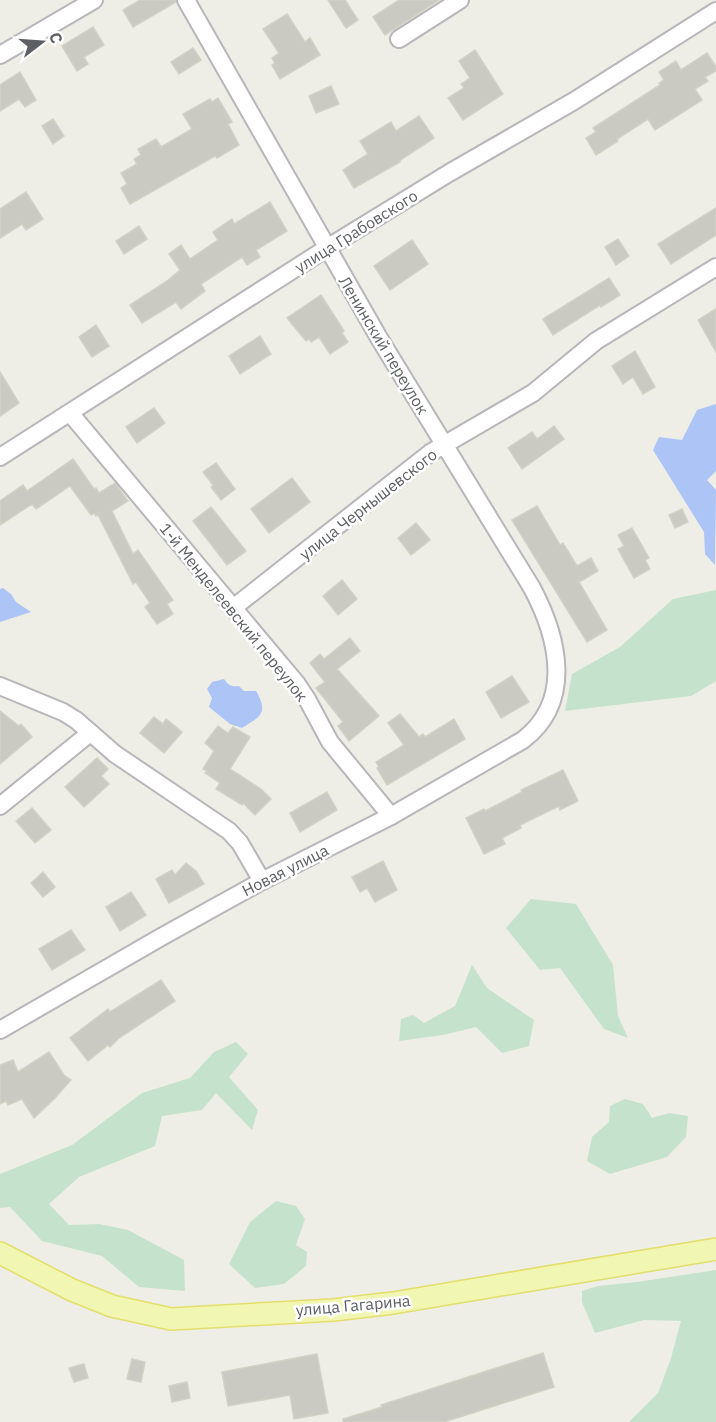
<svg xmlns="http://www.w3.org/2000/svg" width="716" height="1422" font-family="'IBM Plex Sans',sans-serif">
<rect width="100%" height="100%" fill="#eeeee6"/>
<g fill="#c5e3cc">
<path d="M716 590V681L691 696 565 711 572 674 620 647 673 599Z"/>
<path d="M531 899 576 904 613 965 618 1016 628 1038 604 1029 560 968 540 970 506 928Z"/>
<path d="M472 965 487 988 534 1020 529 1046 502 1053 476 1027 443 1035 399 1041 401 1019 413 1015 424 1023 455 1006Z"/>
<path d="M236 1042 248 1054 229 1077 258 1110 252 1130 216 1093 202 1110 162 1116 155 1146 79 1177 49 1204 69 1225 99 1224 128 1230 184 1260 185 1291 139 1287 102 1256 42 1241 10 1207 0 1208V1174L72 1145 142 1093 190 1078 214 1052Z"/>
<path d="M625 1099 643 1104 652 1118 669 1113 688 1116 686 1137 667 1157 610 1174 587 1161 592 1137 609 1122 610 1106Z"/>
<path d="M276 1201 296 1206 305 1219 296 1245 307 1252 306 1266 284 1284 255 1288 229 1264 250 1222Z"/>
<path d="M716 1270V1422H629L658 1393 671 1358 681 1321 644 1320 595 1333 582 1302V1291L598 1286 637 1282Z"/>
</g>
<g fill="#adc4f6">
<path d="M716 404V471L707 480 716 490 715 565 705 554 704 532 653 450 659 437 682 440 697 410Z"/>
<path d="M3 588 11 594 16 602 31 612 0 622V589Z"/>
<path d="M224 679C228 685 231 687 239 686L244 691H256C269 713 260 717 242 728L230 724 209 707 212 698 207 689 212 682Z"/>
</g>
<g fill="#cac9c2" stroke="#d2d1c5" stroke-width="1.5">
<path d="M140 0H176V2L133 27 123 10Z"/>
<path d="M328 0H345L358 20 346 28Z"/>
<path d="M399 0H439L385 35 373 17Z"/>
<path d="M287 14 305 42 310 38 320 55 280 79 272 65 275 63 272 58 279 53 263 29Z"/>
<path d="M93 27 104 45 84 57 88 64 77 71 62 46Z"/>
<path d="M193 48 201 60 179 74 171 62Z"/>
<path d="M475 50 503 94 463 120 448 98 464 88 461 84 470 78 459 61Z"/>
<path d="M707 53 716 67V71L705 77 708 81 695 89 702 100 655 130 648 119 617 139 618 141 596 155 586 138 596 132 593 128 660 85 659 83 664 80 659 72 676 61 681 70Z"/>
<path d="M20 72 36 100 25 107 19 99 0 111V85Z"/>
<path d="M331 86 339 104 316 113 309 96Z"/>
<path d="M218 98 232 122 228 124 239 145 217 158 215 156 130 204 121 188 127 184 121 173 137 164 134 159 141 155 138 149 156 139 161 147 192 129 183 114 210 99 212 102Z"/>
<path d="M419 116 434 138 399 161 400 162 354 188 343 170 368 154 360 141 391 122 396 131Z"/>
<path d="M53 119 64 136 53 144 42 126Z"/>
<path d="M26 192 43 219 26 230 22 224 0 238V209Z"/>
<path d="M270 202 287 231 256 250 260 257 247 265 242 257 201 284 205 291 181 309 176 302 142 323 130 305 167 281 180 270 169 254 181 245 190 259 218 240 213 232 232 219 234 224Z"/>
<path d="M716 208V235L671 264 658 244Z"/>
<path d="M139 226 147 239 124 254 116 241Z"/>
<path d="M618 239 629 256 616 265 605 247Z"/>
<path d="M412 240 428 264 390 290 374 266Z"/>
<path d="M609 278 620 295 601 307 600 305 553 335 543 319Z"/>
<path d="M321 295 344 331 342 333 348 342 330 354 319 337 311 342 309 339 306 341 287 318Z"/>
<path d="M716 309V352L698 320Z"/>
<path d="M96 325 109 346 92 357 79 337Z"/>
<path d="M260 336 271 354 240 374 229 356Z"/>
<path d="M635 351 655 387 643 394 633 377 623 384 612 366Z"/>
<path d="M0 372 19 403 0 416Z"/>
<path d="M154 408 165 423 137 443 126 427Z"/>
<path d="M554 426 564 439 522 469 508 448 532 432 537 439Z"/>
<path d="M73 459 94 489 96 488 99 493 115 483 128 501 112 511 133 554 138 550 173 600 167 604 173 614 157 624 145 607 150 603 136 582 133 584 98 515 96 516 94 513 91 515 70 486 36 509 32 504 0 525V501L23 485 27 491Z"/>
<path d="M216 463 235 489 221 500 211 487 213 485 203 472Z"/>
<path d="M292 478 310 502 269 533 251 509Z"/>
<path d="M537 506 560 545 563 543 577 566 591 558 598 571 579 582 607 630 587 642 512 520Z"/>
<path d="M211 507 246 551 227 565 193 521Z"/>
<path d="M682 509 688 522 675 528 669 515Z"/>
<path d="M416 523 430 540 411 555 398 538Z"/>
<path d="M632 528 649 558 645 560 650 569 634 578 618 549 624 546 618 535Z"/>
<path d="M342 580 357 599 338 615 323 596Z"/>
<path d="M350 638 360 651 337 669 379 716 349 741 338 726 343 722 316 688 325 682 310 663 320 654 324 659Z"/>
<path d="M512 676 529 702 501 718 486 692Z"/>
<path d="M0 711 19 726 21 724 32 737 0 764Z"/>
<path d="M400 714 419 737 423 734 425 737 454 719 465 739 387 785 377 768 379 767 376 762 404 745 388 723Z"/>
<path d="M154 717 163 724 166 719 182 732 164 753 140 733Z"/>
<path d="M218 726 228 733 233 727 250 737 230 769 261 789 271 799 255 815 243 803 242 805 216 789 220 783 205 773 207 771 203 769 214 751 205 743Z"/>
<path d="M97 758 108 769 101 776 109 784 84 807 65 787Z"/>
<path d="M563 770 578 801 560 810 559 806 520 825 521 828 502 838 505 844 484 854 466 818 484 809 485 811 522 792 521 790Z"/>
<path d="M327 792 337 810 300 832 290 813Z"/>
<path d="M32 808 51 830 35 843 16 821Z"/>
<path d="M383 861 397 890 375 902 367 888 360 892 352 877Z"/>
<path d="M186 863 196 871 204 884 169 903 156 879 172 870 175 875Z"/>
<path d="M43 872 55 887 43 897 31 883Z"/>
<path d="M131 892 146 915 120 931 106 907Z"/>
<path d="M71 930 85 950 52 970 39 949Z"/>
<path d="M161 980 175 1001 119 1038 110 1047 108 1045 88 1061 70 1038 108 1009 110 1012Z"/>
<path d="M49 1052 64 1075 71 1080 55 1098 34 1118 22 1099 8 1105 6 1101 0 1104V1065L13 1060 18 1072Z"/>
<path d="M543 1353 554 1387 444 1422H343V1419L382 1407 381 1405Z"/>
<path d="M317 1354 328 1413 294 1419 290 1395 228 1406 222 1372Z"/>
<path d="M132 1359 145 1362 141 1382 127 1379Z"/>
<path d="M84 1364 88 1378 74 1382 69 1368Z"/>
<path d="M187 1382 190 1398 172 1402 169 1386Z"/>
</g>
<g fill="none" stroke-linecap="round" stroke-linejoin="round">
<g stroke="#b6b6bb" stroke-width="20">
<g id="minor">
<path d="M399 39 460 0"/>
<path d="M0 55 94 0"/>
<path d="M70 413 297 684 307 699 330 742 391 816"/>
<path d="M0 457 327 248 449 173 574 101 716 11"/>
<path d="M233 608 430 453 533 393 596 341 716 267"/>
<path d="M0 686 63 712 76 720 115 754 229 831 240 843 262 881"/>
<path d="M0 806 90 733"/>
<path d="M0 1030 163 936 262 881 391 816 523 740C574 701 558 637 532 588L379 338 186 0"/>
</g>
</g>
<g stroke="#e3df6a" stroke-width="24">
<path id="major" d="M0 1253 72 1290 112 1306 171 1319 333 1310 393 1303 716 1249"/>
</g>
<use href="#minor" stroke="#fff" stroke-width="16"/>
<use href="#major" stroke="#f1f7b2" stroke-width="21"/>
</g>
<g text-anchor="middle" stroke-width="5" stroke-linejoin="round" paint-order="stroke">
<g font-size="16" fill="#5d5f64" stroke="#fff">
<text transform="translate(356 231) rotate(-32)" y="6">улица Грабовского</text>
<text transform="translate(384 345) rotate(59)" y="6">Ленинский переулок</text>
<text transform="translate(368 504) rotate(-38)" y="6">улица Чернышевского</text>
<text transform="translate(234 612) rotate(51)" y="6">1-й Менделеевский переулок</text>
<text transform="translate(285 870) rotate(-27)" y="6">Новая улица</text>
<text transform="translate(353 1305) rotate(-5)" y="6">улица Гагарина</text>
</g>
</g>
<g transform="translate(42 42) rotate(73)" stroke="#ffffff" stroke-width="4.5" paint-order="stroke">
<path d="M0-4.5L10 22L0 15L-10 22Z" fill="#5d5f64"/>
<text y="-9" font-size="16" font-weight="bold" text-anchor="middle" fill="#5d5f64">С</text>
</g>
</svg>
